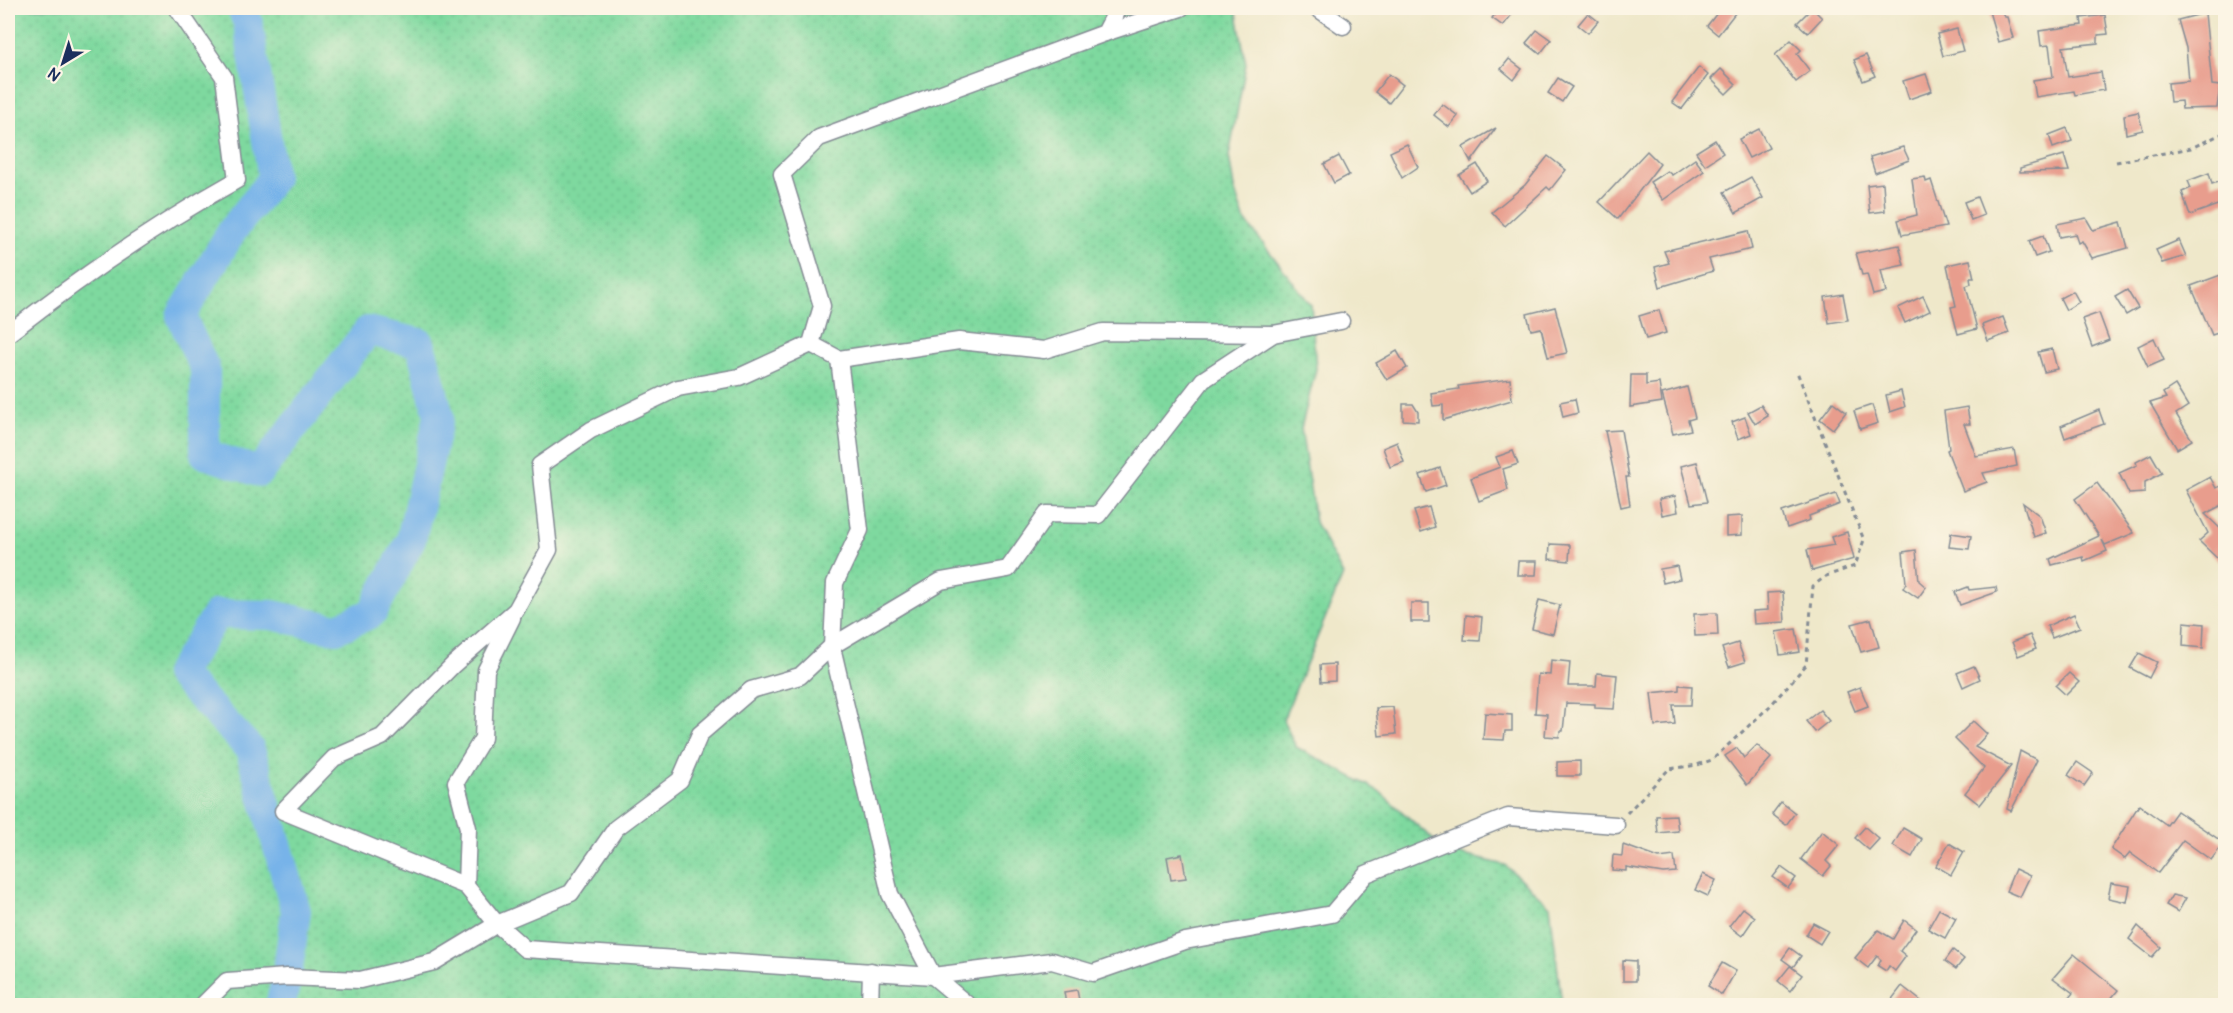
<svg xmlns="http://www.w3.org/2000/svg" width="2233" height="1013" font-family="Pangolin,sans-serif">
<defs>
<pattern id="grass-dots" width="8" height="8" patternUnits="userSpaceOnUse" patternTransform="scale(1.5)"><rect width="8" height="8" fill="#7ed99f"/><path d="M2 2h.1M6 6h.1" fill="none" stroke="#6cbb8b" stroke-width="1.8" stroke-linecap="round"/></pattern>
</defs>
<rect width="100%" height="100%" fill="#fcf5e5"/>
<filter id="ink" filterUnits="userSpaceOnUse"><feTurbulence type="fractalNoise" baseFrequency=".0167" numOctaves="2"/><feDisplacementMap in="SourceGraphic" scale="12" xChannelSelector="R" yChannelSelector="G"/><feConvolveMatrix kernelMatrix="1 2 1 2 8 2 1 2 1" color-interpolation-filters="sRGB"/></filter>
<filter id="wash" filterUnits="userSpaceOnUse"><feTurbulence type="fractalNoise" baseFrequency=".008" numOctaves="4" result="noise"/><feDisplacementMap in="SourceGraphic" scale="24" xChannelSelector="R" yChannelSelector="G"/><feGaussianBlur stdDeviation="1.35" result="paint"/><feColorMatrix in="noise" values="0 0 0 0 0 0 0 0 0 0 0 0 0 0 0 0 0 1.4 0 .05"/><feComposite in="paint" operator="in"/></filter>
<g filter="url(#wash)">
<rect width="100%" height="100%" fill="#efe8ca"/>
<path fill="url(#grass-dots)" stroke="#4c847e" stroke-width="1.5" d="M8 8H1236L1246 64 1229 156 1234 188 1244 219 1311 305 1316 369 1301 428 1315 522 1343 575 1283 720 1296 747 1379 791 1446 851 1505 865 1550 906 1562 1005H8Z"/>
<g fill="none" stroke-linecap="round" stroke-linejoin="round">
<path stroke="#77b3e9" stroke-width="30" d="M242 8 248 23 273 178 232 231 181 316 205 369V454L259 472 368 331 420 343 439 416 411 540 372 613 336 629 272 615 217 614 179 674 250 749 296 911 287 977 280 1006"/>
</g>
<g id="blocks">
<g fill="#e89d8d">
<path d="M1500 8H1506L1513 13 1503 26 1492 18Z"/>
<path d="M1721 8H1739L1718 35 1707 26Z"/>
<path d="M1812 8 1822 18 1808 33 1797 23Z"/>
<path d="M1988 8H2001L2004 17H2007L2013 38 1998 42Z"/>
<path d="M1588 13 1598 21 1588 33 1578 25Z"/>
<path d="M2205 13 2212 85 2220 86 2217 108 2182 109 2181 101 2170 102 2168 83 2189 81 2186 48 2178 20Z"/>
<path d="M2105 15 2108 34 2098 35V43L2063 47 2068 77 2101 72 2104 90 2075 95 2074 91 2036 97 2033 80 2053 77 2049 45 2041 46 2039 31 2082 25 2081 18Z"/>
<path d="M1957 29 1963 51 1943 56 1937 34Z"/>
<path d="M1537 30 1551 40 1540 54 1526 43Z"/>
<path d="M1791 40 1801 50 1797 54 1810 71 1796 82 1775 55Z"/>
<path d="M1866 55 1875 76 1863 81 1854 60Z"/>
<path d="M1509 59 1522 69 1514 80 1501 69Z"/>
<path d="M1699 67 1708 75 1682 109 1672 102Z"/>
<path d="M1721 69 1736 84 1726 94 1711 79Z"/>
<path d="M1389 74 1403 85 1389 103 1375 92Z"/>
<path d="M1926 74 1932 91 1909 99 1903 81Z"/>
<path d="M1558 78 1572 87 1562 102 1548 93Z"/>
<path d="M1442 104 1458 116 1449 127 1434 115Z"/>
<path d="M2138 112 2143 130 2126 134 2124 115Z"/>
<path d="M1496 128 1471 162 1463 147Z"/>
<path d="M2067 128 2072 141 2053 148 2049 135Z"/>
<path d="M1759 129 1769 148 1749 158 1739 139Z"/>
<path d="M1715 140 1723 153 1705 165 1696 152Z"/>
<path d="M1407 144 1418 167 1402 178 1390 152Z"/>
<path d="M1903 147 1909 160 1875 173 1870 157Z"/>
<path d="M1647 151 1660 164 1618 219 1599 202Z"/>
<path d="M2064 155 2069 171 2020 172V168Z"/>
<path d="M1339 156 1349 175 1334 183 1324 164Z"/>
<path d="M1548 156 1566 170 1550 190 1547 187 1505 226 1492 212 1525 185Z"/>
<path d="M1695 159 1704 171 1663 200 1650 182 1667 171 1672 175Z"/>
<path d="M1477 164 1487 181 1470 192 1459 175Z"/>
<path d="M2209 173 2212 184 2226 179V202L2190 215 2182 192 2191 188 2188 181Z"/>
<path d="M1751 177 1763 198 1736 213 1724 192Z"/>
<path d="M1925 177 1926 182 1931 180 1946 227 1902 235 1898 220 1917 215 1912 179Z"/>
<path d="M1883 183 1885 211 1870 213 1867 185Z"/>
<path d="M1977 197 1984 215 1971 220 1964 202Z"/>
<path d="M2086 218 2093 230 2121 222 2128 248 2092 258 2082 241 2078 243 2075 234 2059 237 2057 224Z"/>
<path d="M1748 231 1752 249 1709 259 1713 271 1660 287 1655 267 1669 263 1664 251Z"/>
<path d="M2043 236 2049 252 2035 257 2029 241Z"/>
<path d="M2179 240 2186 256 2162 263 2156 250Z"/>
<path d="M1899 245 1904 265 1881 270 1886 292 1873 295 1867 274 1862 275 1856 253Z"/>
<path d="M1970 260 1974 278H1970L1971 284 1966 286 1977 329 1958 334 1951 307 1956 306 1947 265Z"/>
<path d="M2226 273V330L2212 335 2191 286Z"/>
<path d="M2127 290 2138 308 2126 315 2115 297Z"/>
<path d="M2073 291 2079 302 2066 310 2060 298Z"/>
<path d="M1843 294 1848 320 1829 323 1825 297Z"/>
<path d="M1923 296 1930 311 1905 323 1898 308Z"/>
<path d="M1555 307 1567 353 1548 357 1541 328 1531 330 1527 314Z"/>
<path d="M1659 310 1666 333 1646 339 1639 316Z"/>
<path d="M2099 313 2109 340 2092 347 2082 319Z"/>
<path d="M2003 317 2009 333 1988 341 1982 325Z"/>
<path d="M2154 338 2164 360 2148 367 2138 346Z"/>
<path d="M2052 349 2057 369 2044 372 2038 352Z"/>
<path d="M1397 351 1407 368 1387 380 1376 363Z"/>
<path d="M1631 375H1646V385L1659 383 1662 402 1630 407Z"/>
<path d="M1510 379 1512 400 1443 420V405L1433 406 1431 393 1459 389 1458 386Z"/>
<path d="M2175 385 2188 406 2176 414 2192 440 2177 449 2150 403 2166 398 2163 393Z"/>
<path d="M1687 387 1695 418 1688 420 1691 430 1673 434 1662 394Z"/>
<path d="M1901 391 1905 407 1890 412 1886 395Z"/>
<path d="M1575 399 1578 413 1563 417 1560 402Z"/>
<path d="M1833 402 1846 412 1833 429 1820 419Z"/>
<path d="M1403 404H1413L1418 412V421L1403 420Z"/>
<path d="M1761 405 1768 416 1755 424 1748 412Z"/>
<path d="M1872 405 1878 423 1860 429 1854 411Z"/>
<path d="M1967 407 1970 424H1964L1976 456 2014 449 2017 466 1983 473 1987 482 1963 491 1947 450 1949 449 1944 411Z"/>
<path d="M2099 410 2104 424 2065 438 2061 426Z"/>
<path d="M1745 417 1751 434 1738 439 1732 422Z"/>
<path d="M1621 430 1629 477H1626L1630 505 1621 507 1605 431Z"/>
<path d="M1397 442 1404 462 1390 467 1383 448Z"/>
<path d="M1513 451 1518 464 1503 469 1508 490 1479 501 1471 478 1500 467 1496 457Z"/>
<path d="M2151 454 2162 473 2145 482V493L2129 494 2119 473 2137 465 2136 462Z"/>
<path d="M1697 462 1707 502 1691 504 1681 466Z"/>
<path d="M1440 468 1446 485 1426 492 1420 475Z"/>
<path d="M2210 477 2216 488 2221 486 2226 495V503L2205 514 2226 534V554L2219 560 2199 541 2208 533 2186 490Z"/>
<path d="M2097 483 2134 533 2105 545 2102 540 2107 551 2084 561 2083 557 2052 565 2050 559 2099 536 2075 499Z"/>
<path d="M1836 494 1840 504 1809 516 1810 520 1787 528 1782 512Z"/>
<path d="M1675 496 1678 512 1662 515 1659 499Z"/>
<path d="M2023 503 2040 516 2046 533 2034 537Z"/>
<path d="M1429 507 1435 527 1421 532 1414 511Z"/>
<path d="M1742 516V535L1726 536V517Z"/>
<path d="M1847 532 1854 559 1812 571 1807 550 1834 545 1831 537Z"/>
<path d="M1951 533 1971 536 1969 549 1949 547Z"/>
<path d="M1550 544 1570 545 1569 561 1549 559Z"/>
<path d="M1916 550 1919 581 1926 587 1918 598 1903 588 1906 583 1903 552Z"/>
<path d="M1518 561H1537L1536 575H1517Z"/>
<path d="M1677 566 1680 579 1663 583 1660 569Z"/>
<path d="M1968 587 1969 590 1996 587 1997 592 1960 605 1955 592Z"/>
<path d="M1783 592 1785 622 1754 624 1753 611 1768 610 1767 593Z"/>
<path d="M1539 600 1560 605 1553 634 1532 629Z"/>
<rect x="1411" y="603" width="18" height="19"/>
<path d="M1717 613 1718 635 1695 636 1694 614Z"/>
<path d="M2074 614 2080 627 2052 638 2047 626Z"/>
<path d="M1466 615 1482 617 1480 641 1464 640Z"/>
<path d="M1871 619 1879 647 1861 652 1852 624Z"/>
<path d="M2184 622 2204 624 2203 648 2183 646Z"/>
<path d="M1796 629 1800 652 1780 655 1776 632Z"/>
<path d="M2030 635 2036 649 2018 656 2012 642Z"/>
<path d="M1738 643 1745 662 1729 667 1722 648Z"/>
<path d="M2139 653 2157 662 2149 678 2130 668Z"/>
<path d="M1551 660 1570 662 1568 686H1596L1597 673 1617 675 1614 709 1595 708V704L1566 703 1563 731H1560L1559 737 1545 736 1547 714 1535 713 1538 674 1550 675Z"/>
<path d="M1335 664V681L1321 682 1320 665Z"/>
<path d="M1974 666 1980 679 1963 687 1957 673Z"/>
<path d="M2069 673 2079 682 2066 695 2056 686Z"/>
<path d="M1679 685 1692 686 1691 705H1673L1675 724 1655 726 1651 693 1679 690Z"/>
<path d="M1860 687 1868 706 1855 711 1847 692Z"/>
<path d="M1393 707 1396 734 1379 736 1376 708Z"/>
<path d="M1820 710 1829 721 1815 732 1806 721Z"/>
<path d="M1485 713 1512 715V731H1505L1504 740 1483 739Z"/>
<path d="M1973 721 1987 734 1975 747 2011 766 1980 805 1965 793 1984 768 1955 739Z"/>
<path d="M1757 745 1771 758 1747 785 1725 756 1737 748 1744 758Z"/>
<path d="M2020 751 2037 760 2011 811 2007 809Z"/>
<path d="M1580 761V776H1557V762Z"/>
<path d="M2077 762 2093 773 2084 786 2068 775Z"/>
<path d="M1781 802 1795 813 1786 825 1772 814Z"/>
<path d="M2139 805 2167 825 2177 811 2224 843 2211 860 2183 840 2158 873 2130 853 2125 859 2111 849Z"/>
<path d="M1676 815 1678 831 1658 833 1656 816Z"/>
<path d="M1865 827 1879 839 1869 850 1855 838Z"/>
<path d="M1903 828 1922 839 1912 857 1893 846Z"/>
<path d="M1822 831 1839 845 1826 861 1831 866 1823 876 1801 859Z"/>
<path d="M1949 843 1964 852 1951 875 1936 866Z"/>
<path d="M1623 845 1659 858 1674 856 1676 872 1663 873 1626 867V871L1612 870 1613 855 1622 856Z"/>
<path d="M1182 854 1186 878 1171 880 1167 857Z"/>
<path d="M1781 867 1796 878 1788 888 1773 877Z"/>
<path d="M2015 869 2030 876 2020 897 2006 891Z"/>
<path d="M1703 874 1716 880 1708 896 1695 890Z"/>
<path d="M2111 883 2130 886 2127 902 2108 898Z"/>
<path d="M2172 895 2186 898 2178 912 2166 905Z"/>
<path d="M1743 908 1755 917 1742 936 1729 926Z"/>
<path d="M1939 909 1956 918 1945 938 1928 929Z"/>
<path d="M1904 920 1916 929 1900 951 1906 956 1895 971 1889 966 1886 971 1878 966 1881 960 1877 956 1868 968 1855 958 1878 930 1893 939Z"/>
<path d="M1813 923 1828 931 1820 944 1806 935Z"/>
<path d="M2138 926 2161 947 2152 957 2129 939Z"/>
<path d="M1790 948 1801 956 1793 967 1782 959Z"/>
<path d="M1953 950 1964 959 1956 969 1945 961Z"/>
<path d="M2074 954 2118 990 2106 1005H2063L2073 993 2053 978Z"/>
<path d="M1623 960 1636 961V981H1623Z"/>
<path d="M1722 963 1736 971 1722 995 1708 986Z"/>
<path d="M1790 966 1802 975 1790 991 1778 981Z"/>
<path d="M1902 986 1926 1005H1900L1892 999Z"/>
<path d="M1077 990 1080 1005H1066L1064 992Z"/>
</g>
</g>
</g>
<g filter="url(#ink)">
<use href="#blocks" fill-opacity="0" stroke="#858c94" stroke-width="1.5"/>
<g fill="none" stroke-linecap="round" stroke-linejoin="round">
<g stroke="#858c94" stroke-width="19">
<g id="street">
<path d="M1118 8 1105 33 819 138 782 174 822 306 811 344 739 377 678 388 591 430 540 465 549 550 516 610 453 665 382 737 334 758 283 811 466 886 497 924 525 949 933 976 1052 961 1093 973 1185 941 1332 914 1366 874 1508 817 1616 825"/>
<path d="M1317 8 1343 26"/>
<path d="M1105 33 1181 8"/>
<path d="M8 334C81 277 156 225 237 180L224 77 177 8"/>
<path d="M811 344 839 359 959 341 1044 350 1103 332 1273 334"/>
<path d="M839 359 860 530 835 583 832 647 890 894 933 976 969 1006"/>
<path d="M466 886 468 828 456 782 483 738 486 670 512 618"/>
<path d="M202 1006 227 981 287 977 360 980 434 962 497 924 571 893 616 828 680 780 700 734 751 690 800 676 832 646 941 581 1008 569 1047 514 1098 515 1203 380 1273 334 1341 321"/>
<path d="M870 1006 871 971"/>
</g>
</g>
<g stroke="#858c94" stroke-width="3" stroke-dasharray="4.5 4.5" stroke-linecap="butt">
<path d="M2116 162 2191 148 2226 132"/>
<path d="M1627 813 1669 769 1697 765 1712 760 1770 706 1806 665 1813 586 1826 576 1855 566 1864 540 1797 372"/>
</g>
<use href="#street" stroke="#fff" stroke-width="16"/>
</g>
</g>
<rect width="2233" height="1013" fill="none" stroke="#fcf5e5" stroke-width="30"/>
<g transform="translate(63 63) rotate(218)" stroke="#fcf5e5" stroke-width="4.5" paint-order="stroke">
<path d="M0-4.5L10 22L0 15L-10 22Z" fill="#1b2f5e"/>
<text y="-9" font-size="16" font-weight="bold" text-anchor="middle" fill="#1b2f5e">N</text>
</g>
</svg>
